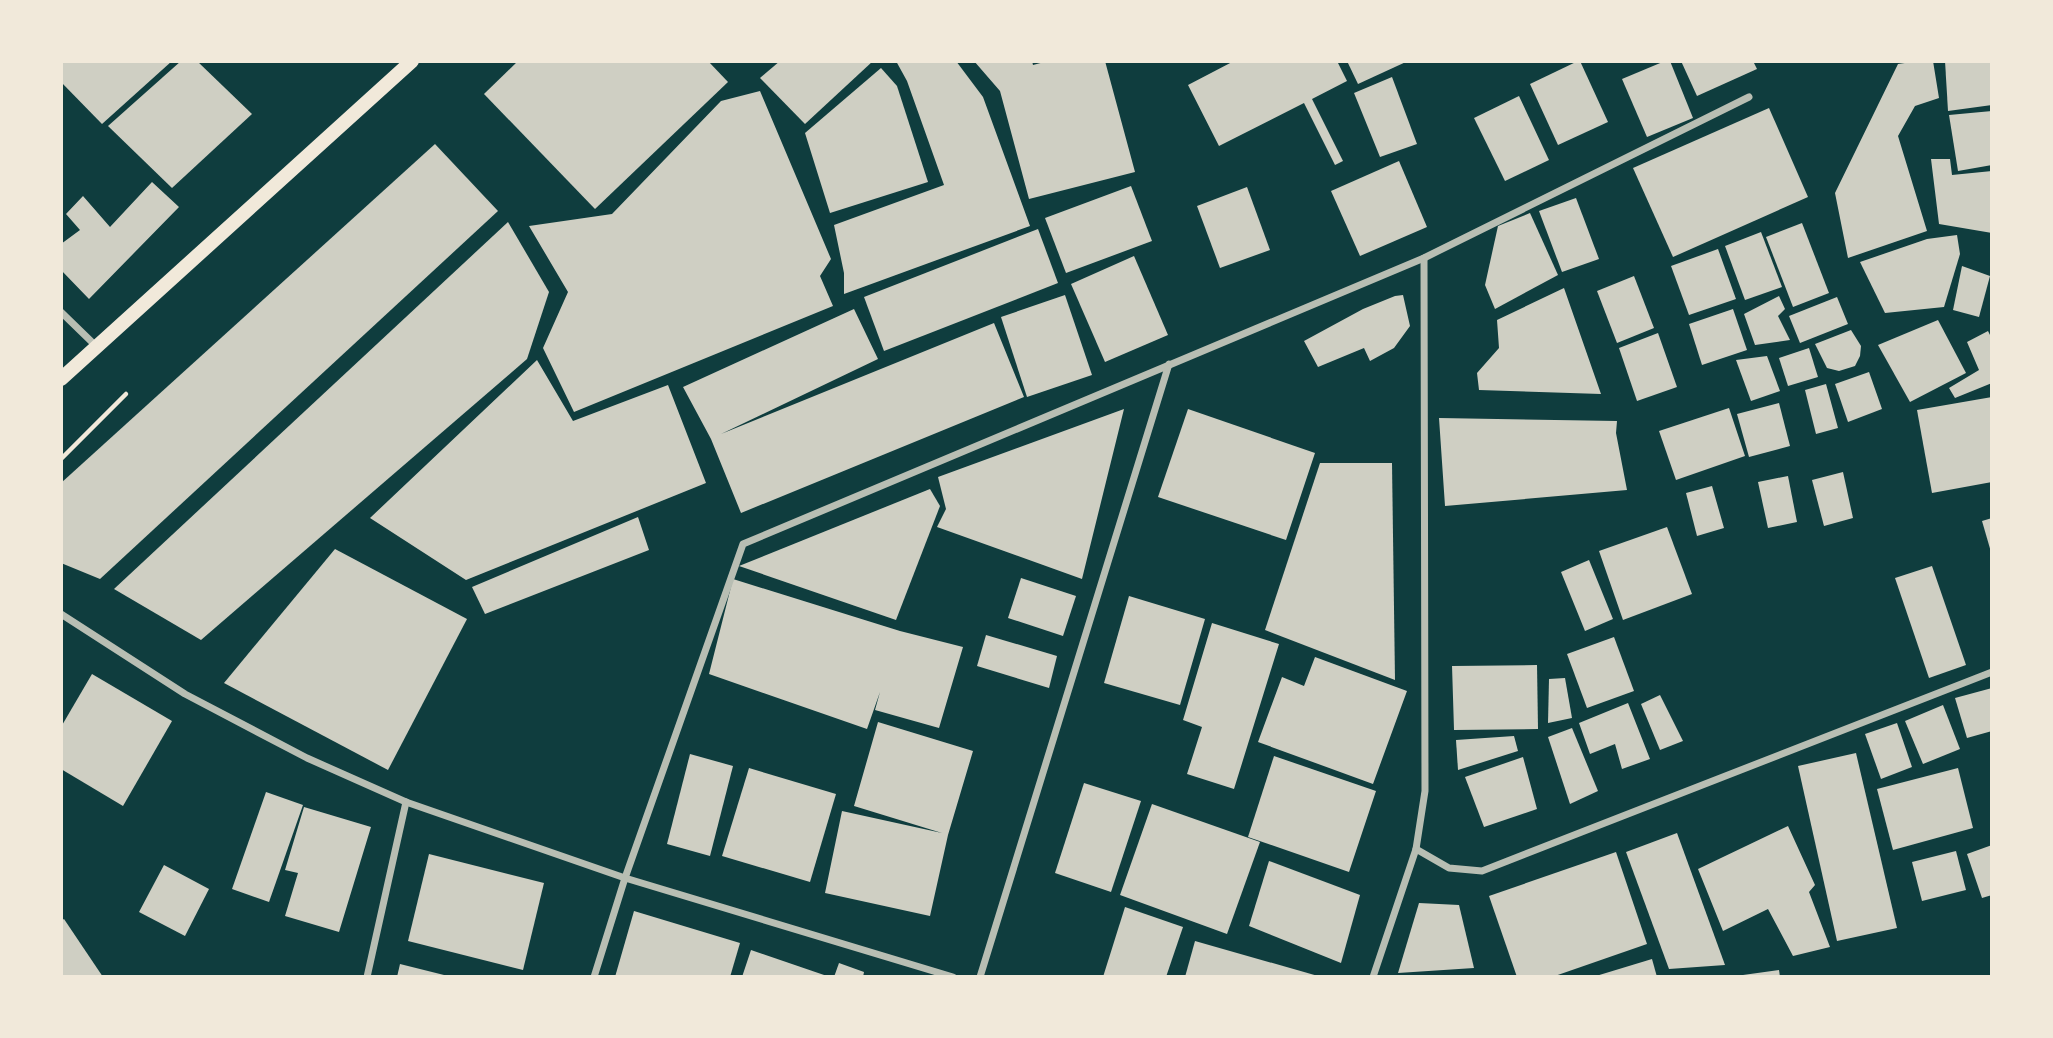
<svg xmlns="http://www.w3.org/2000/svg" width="2053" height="1038" font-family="Lato,sans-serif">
<rect width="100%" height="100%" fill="#0f3d3e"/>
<g fill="#cfcfc3">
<path d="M61 61H172L102 124 61 82Z"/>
<path d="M181 61H197L252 114 172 188 108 126Z"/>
<path d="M518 61H708L728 82 595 209 484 94Z"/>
<path d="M780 61H873L805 124 760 78Z"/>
<path d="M896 61H956L983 97 1030 226 844 294V273L834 225 944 185 907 81Z"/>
<path d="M974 61H1032L1033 65 1048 61H1105L1135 172 1029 199 1000 91Z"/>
<path d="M1234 61H1337L1347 81 1312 99 1343 161 1335 165 1304 103 1219 146 1188 85Z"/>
<path d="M1347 61H1408L1358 84Z"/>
<path d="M1578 61H1580L1608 122 1558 145 1530 84Z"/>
<path d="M1665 61H1670L1693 118 1647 137 1622 79Z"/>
<path d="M1681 61H1753L1757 69 1697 96Z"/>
<path d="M1918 61H1933L1939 98 1915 106 1898 136 1927 231 1848 258 1835 193 1898 64Z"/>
<path d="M1945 61H1992V105L1948 111Z"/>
<path d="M881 68 897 86 928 182 830 213 805 133Z"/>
<path d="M1392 77 1417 144 1380 157 1354 93Z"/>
<path d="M760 91 831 259 820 276 833 306 574 412 543 348 568 292 529 226 612 214 721 101Z"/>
<path d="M1519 96 1549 160 1505 181 1474 118Z"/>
<path d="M1769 108 1808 197 1673 257 1633 168Z"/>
<path d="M1992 111V165L1958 171 1949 115Z"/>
<path d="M435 144 498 211 100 579 61 563V483Z"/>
<path d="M1931 159H1950L1952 175 1992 171V233L1939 224Z"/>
<path d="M1399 161 1427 227 1360 256 1331 191Z"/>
<path d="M152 182 179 207 89 299 61 270V244L80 230 66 214 83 196 110 227Z"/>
<path d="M1131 186 1152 241 1066 273 1045 218Z"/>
<path d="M1247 187 1270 250 1220 268 1197 206Z"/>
<path d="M1576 198 1599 259 1562 272 1539 211Z"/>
<path d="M1530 213 1558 275 1495 309 1485 285 1498 226Z"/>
<path d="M508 222 549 292 527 359 201 640 114 589Z"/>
<path d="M1802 223 1829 293 1793 307 1766 237Z"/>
<path d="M1038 229 1058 283 884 351 864 297Z"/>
<path d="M1761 232 1782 287 1745 300 1725 246Z"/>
<path d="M1957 235 1960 254 1944 307 1885 313 1860 262 1927 239Z"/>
<path d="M1718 249 1736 299 1689 315 1671 266Z"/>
<path d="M1134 256 1168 335 1105 362 1071 284Z"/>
<path d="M1962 266 1990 276 1979 317 1953 310Z"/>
<path d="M1634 276 1654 328 1617 343 1597 291Z"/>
<path d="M1564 288 1601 394 1479 390 1477 373 1499 348 1497 320Z"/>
<path d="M1065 295 1092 375 1027 397 1001 317Z"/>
<path d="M1403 295 1410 326 1394 348 1370 361 1364 348 1318 367 1304 341 1363 309 1395 296Z"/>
<path d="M1779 296 1785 309 1778 316 1790 340 1755 345 1744 314Z"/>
<path d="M1837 297 1848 324 1800 343 1789 316Z"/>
<path d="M854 309 878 359 721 434 994 323 1024 397 741 513 711 439 683 387Z"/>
<path d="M1733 309 1747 350 1702 365 1689 324Z"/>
<path d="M1938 320 1966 373 1910 402 1878 345Z"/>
<path d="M1851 330 1861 346 1860 356 1855 366 1839 371 1827 368 1815 344Z"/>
<path d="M1988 331 1992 339V383L1955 398 1949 388 1979 370 1967 342Z"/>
<path d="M1658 333 1677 387 1637 401 1619 348Z"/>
<path d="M1809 348 1818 377 1788 386 1779 358Z"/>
<path d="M1767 356 1780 391 1751 401 1736 360Z"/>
<path d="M537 360 573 421 668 385 706 483 466 580 370 518Z"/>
<path d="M1869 372 1882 409 1848 422 1835 384Z"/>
<path d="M1826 384 1838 428 1816 434 1805 390Z"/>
<path d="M1992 397V482L1932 493 1917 410Z"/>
<path d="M1779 403 1790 446 1749 457 1737 414Z"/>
<path d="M1729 408 1745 456 1676 480 1659 431Z"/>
<path d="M1124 409 1082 579 937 527 946 509 938 477Z"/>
<path d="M1188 409 1315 453 1286 540 1158 497Z"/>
<path d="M1439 418 1617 421 1616 433 1627 490 1445 506Z"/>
<path d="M1320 463H1392L1395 680 1265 630Z"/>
<path d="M1843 472 1853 518 1824 526 1812 480Z"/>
<path d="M1788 476 1797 522 1768 528 1758 482Z"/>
<path d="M1712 486 1724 528 1697 536 1686 493Z"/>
<path d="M930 489 940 506 896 620 739 566Z"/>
<path d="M638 517 649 550 485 614 472 587Z"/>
<path d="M1992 518V552H1991L1982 521Z"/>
<path d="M1667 527 1692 594 1623 620 1599 551Z"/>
<path d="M335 549 467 619 388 770 224 683Z"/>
<path d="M1589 560 1613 619 1585 631 1561 572Z"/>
<path d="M1932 566 1966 665 1929 678 1895 578Z"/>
<path d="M1021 578 1076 596 1063 636 1008 618Z"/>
<path d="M733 579 900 631 963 647 939 728 875 710 880 692 867 729 709 674Z"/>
<path d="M1129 596 1205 619 1180 705 1104 683Z"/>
<path d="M1212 623 1279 644 1234 789 1187 774 1202 727 1183 720Z"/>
<path d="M986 635 1057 656 1049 688 977 666Z"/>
<path d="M1614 637 1634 691 1587 708 1567 654Z"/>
<path d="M1315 657 1407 691 1373 784 1258 742 1282 677 1304 686Z"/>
<path d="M1537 665 1538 729 1454 730 1452 666Z"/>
<path d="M92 674 172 721 123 806 61 769V727Z"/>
<path d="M1565 678 1572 718 1548 723 1549 679Z"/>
<path d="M1992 688V731L1967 738 1955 698Z"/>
<path d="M1660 695 1683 741 1660 750 1641 704Z"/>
<path d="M1628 703 1650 759 1622 769 1615 744 1590 754 1579 723Z"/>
<path d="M1943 705 1960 749 1923 764 1905 721Z"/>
<path d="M878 722 973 751 948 835 930 916 825 893 842 811 942 833 854 806Z"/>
<path d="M1897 723 1912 767 1881 779 1865 734Z"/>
<path d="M1572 728 1598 791 1570 804 1548 737Z"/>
<path d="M1514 736 1518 751 1458 770 1456 740Z"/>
<path d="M1856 753 1897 928 1837 941 1798 766Z"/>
<path d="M690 754 733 766 710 856 667 844Z"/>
<path d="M1274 756 1376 791 1349 872 1248 837Z"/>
<path d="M1523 757 1537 809 1484 827 1465 777Z"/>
<path d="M749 768 836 794 810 882 722 856Z"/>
<path d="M1958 768 1973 828 1893 850 1877 789Z"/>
<path d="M1084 783 1141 801 1111 892 1055 873Z"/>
<path d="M266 792 303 805 269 902 232 889Z"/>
<path d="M1152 804 1260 842 1227 934 1120 895Z"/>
<path d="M304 807 371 827 339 932 285 916 298 873 285 870Z"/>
<path d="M1788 826 1815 885 1809 892 1830 947 1793 956 1768 909 1723 931 1698 869Z"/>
<path d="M1677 833 1725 965 1669 969 1626 852Z"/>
<path d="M1992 845V895L1982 898 1967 854Z"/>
<path d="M1956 851 1966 890 1922 901 1912 862Z"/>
<path d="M1616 852 1647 944 1552 977H1517L1489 896Z"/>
<path d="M429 854 544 883 523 970 408 941Z"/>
<path d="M1269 861 1360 895 1341 963 1249 926Z"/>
<path d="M164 865 209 889 185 936 139 912Z"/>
<path d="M1419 903 1459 905 1474 968 1398 973Z"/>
<path d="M1125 907 1183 927 1166 977H1103Z"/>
<path d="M634 911 740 943 730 977H615Z"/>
<path d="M64 919 103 977H61V921Z"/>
<path d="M1195 941 1318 976V977H1185Z"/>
<path d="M751 950 827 976V977H742Z"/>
<path d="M1652 959 1657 977H1596V976Z"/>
<path d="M839 963 864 972 863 977H834Z"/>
<path d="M400 964 448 976V977H397Z"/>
<path d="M1779 970 1780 977H1743V975Z"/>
</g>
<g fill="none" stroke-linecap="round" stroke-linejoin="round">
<path stroke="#f1e9da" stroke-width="4.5" d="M61 459 126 394"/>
<g stroke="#b8beb3" stroke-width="7">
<path d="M61 312 97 347"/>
<path d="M61 614 185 694 307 758 406 802 625 878 953 977"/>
<path d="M1416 849 1449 868 1482 871 1992 672"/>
<path d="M367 977 406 802"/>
<path d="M594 977 625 878 743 544 1424 258 1749 97"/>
<path d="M980 977 1169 364"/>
<path d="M1373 977 1416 849 1425 791 1424 258"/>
</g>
<path stroke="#f1e9da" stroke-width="14" d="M61 379 412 61"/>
</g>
<rect width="2053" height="1038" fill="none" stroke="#f1e9da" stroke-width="126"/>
</svg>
